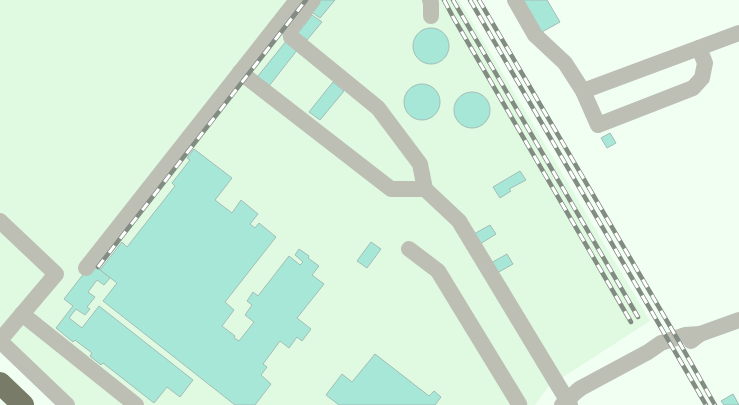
<svg xmlns="http://www.w3.org/2000/svg" width="739" height="405" font-family="'IBM Plex Sans',sans-serif">
<rect width="100%" height="100%" fill="#f0fff1"/>
<path fill="#e0f9e1" d="M0 0H459L650 321 549 386 535 405H55L0 352Z"/>
<g fill="#a7e7d8" stroke="#a3bdb7">
<path d="M319 0H335L320 18 310 11Z"/>
<path d="M523 0H547L560 22 542 32Z"/>
<path d="M312 15 322 22 307 40 298 33Z"/>
<circle cx="431" cy="46" r="18"/>
<path d="M287 40 298 49 269 86 259 78 258 76Z"/>
<path d="M333 82 344 91 320 120 309 112Z"/>
<circle cx="422" cy="102" r="18"/>
<circle cx="472" cy="110" r="18"/>
<path d="M610 133 616 143 607 148 601 138Z"/>
<path d="M194 149 232 178 215 200 232 213 241 200 258 214 250 224 255 228 259 223 276 237 225 302 234 310 222 326 235 336 234 338 239 341 254 322 245 315 252 305 247 301 253 292 258 296 289 256 300 265 303 262 295 255 299 249 309 256 308 258 319 266 312 275 324 284 297 318 311 329 302 341 297 337 289 348 280 341 263 364 267 367 261 375 271 384 255 405H235L103 301 117 283 100 270 122 242 127 247 175 186 172 183 190 160 187 158Z"/>
<path d="M520 171 526 180 509 189 511 191 500 198 493 187Z"/>
<path d="M490 225 496 234 480 244 474 234Z"/>
<path d="M371 242 381 249 367 268 357 261Z"/>
<path d="M507 254 513 264 497 273 491 263Z"/>
<path d="M92 263 110 278 104 285 97 280 88 292 95 297 87 307 90 309 85 315 76 309 69 318 82 328 99 306 193 380 180 397 167 387 154 403 103 363 101 365 90 356 92 353 75 340 73 342 56 328 73 306 64 299Z"/>
<path d="M375 354 429 396 434 391 441 397 435 405H339L326 395 342 374 352 382Z"/>
<path d="M733 394 739 405H724L721 401Z"/>
</g>
<g fill="none" stroke-linecap="round" stroke-linejoin="round">
<g stroke="#bdbfb5" stroke-width="16">
<path d="M313 0 290 30 291 37 378 108 420 164 425 189 459 221 570 405"/>
<path d="M430 0 431 3V16"/>
<path d="M515 0 535 35 565 63 583 91 598 125 693 88 702 78 705 63 699 48"/>
<path d="M240 72 391 189H425"/>
<path d="M583 91 739 33"/>
<path d="M0 221 56 274 0 340"/>
<path d="M409 249 438 271 519 404 518 405"/>
<path d="M86 268 297 0"/>
<path d="M22 314 136 405"/>
<path d="M0 341 67 405"/>
<path d="M691 341 700 334 739 320"/>
<path d="M562 405 577 391 581 388 648 352 661 343 685 335 700 334"/>
</g>
<path stroke="#787b67" stroke-width="22" d="M0 383 23 405"/>
<g stroke="#828c82" stroke-width="4.5">
<g id="rail">
<path d="M444 0 453 17 631 322"/>
<path d="M453 0 638 317"/>
<path d="M470 0 706 405"/>
<path d="M479 0 674 333 715 405"/>
<path d="M98 267 306 0"/>
</g>
</g>
<use href="#rail" stroke="#fff" stroke-width="3" stroke-dasharray="9" stroke-linecap="butt"/>
</g>
</svg>
